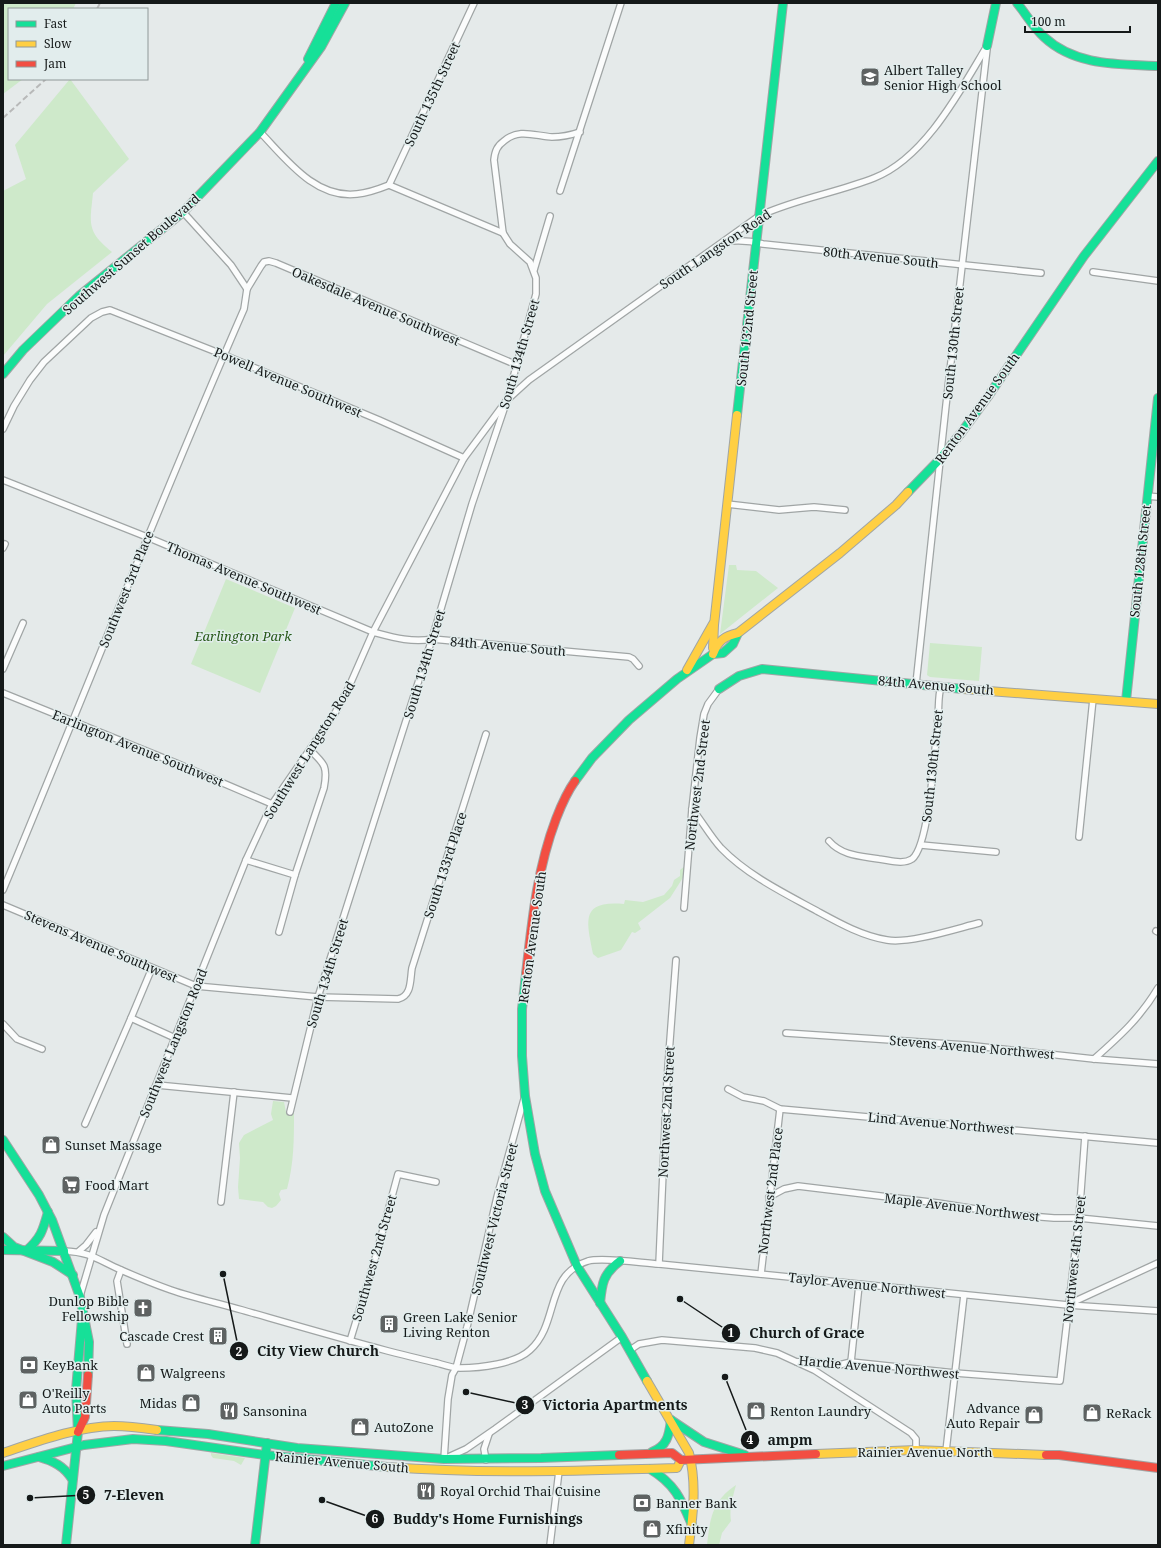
<svg xmlns="http://www.w3.org/2000/svg" width="1161" height="1548" font-family="'Noto Serif',serif">
<rect width="100%" height="100%" fill="#e5eaea"/>
<g fill="#cee9ca">
<path d="M3 3H76L73 9H9V79H23L3 94Z"/>
<path d="M70 79 129 159 93 193C90 224 86 231 112 252L47 304 3 356V191L26 179 15 145Z"/>
<path d="M729 565H736L737 570 756 571 778 588 720 634Z"/>
<path d="M226 579 295 608 260 693 191 664Z"/>
<path d="M930 643 982 647 979 681 930 677 927 675Z"/>
<path d="M685 866 684 876 670 898 638 923 641 929 635 933 632 932 621 950 598 958 593 954C587 922 579 900 624 904L625 900 643 902 664 895 672 886 674 880 680 876V870Z"/>
<path d="M273 1101 284 1102 286 1112 294 1113C294 1140 294 1163 287 1189L281 1190 279 1194 281 1200 276 1206 272 1208 268 1207 263 1202 239 1199 238 1187 240 1158 239 1143 244 1135 273 1120 271 1114Z"/>
<path d="M211 1453 245 1458 241 1465 234 1461 213 1458 211 1455Z"/>
<path d="M736 1485C733 1496 729 1510 731 1521L722 1533 719 1545H707C710 1519 712 1501 736 1485Z"/>
</g>
<g fill="none" stroke-linecap="round" stroke-linejoin="round">
<g stroke="#a0a5a5" stroke-width="8">
<g id="street">
<path d="M260 132C286 159 315 199 357 194 368 193 379 189 389 185L503 233"/>
<path d="M389 185 474 3"/>
<path d="M560 191 621 3"/>
<path d="M183 212 231 265 247 289"/>
<path d="M724 242C736 240 751 241 763 244L1041 273"/>
<path d="M534 270 550 216"/>
<path d="M1093 272 1158 281"/>
<path d="M3 429 14 406 30 380 44 362 91 318 102 312 110 310 224 355 379 420 464 458"/>
<path d="M3 480 147 537 373 632C392 637 412 643 432 639L629 657 633 659 639 666"/>
<path d="M1147 496 1158 497"/>
<path d="M727 504 779 510 814 507 845 510"/>
<path d="M3 548 5 544"/>
<path d="M3 669 23 623"/>
<path d="M916 684 946 405 987 49"/>
<path d="M3 693 176 763 272 804"/>
<path d="M692 809C702 821 710 836 721 848 747 875 784 893 817 911 839 923 862 936 887 940 909 944 955 929 979 923"/>
<path d="M1079 837 1093 699"/>
<path d="M829 841C842 856 861 856 879 859 889 860 903 865 912 859 930 845 935 743 938 717 939 707 938 695 941 687"/>
<path d="M921 845 996 852"/>
<path d="M246 860 295 875"/>
<path d="M3 890C84 696 160 501 244 309L247 289 261 266 264 262 269 261 276 263 517 365"/>
<path d="M3 905 196 986 318 997 398 999C412 996 410 980 412 968L486 734"/>
<path d="M684 908 692 809 700 738 704 714 708 704 719 689"/>
<path d="M1156 931 1158 932"/>
<path d="M279 932 295 875 324 788C328 767 325 764 310 750"/>
<path d="M131 1018 152 968"/>
<path d="M3 1024 17 1039 42 1049"/>
<path d="M786 1033 966 1045 1094 1059 1158 1064"/>
<path d="M1094 1059C1120 1036 1140 1018 1158 988"/>
<path d="M157 1085 292 1098"/>
<path d="M728 1089 743 1097 764 1101 780 1109 1158 1143"/>
<path d="M524 1099 497 1197 467 1327 456 1368 452 1375 448 1399 444 1459 466 1449 495 1429 622 1337"/>
<path d="M290 1112 318 997 432 639 472 504 507 400 536 294V278L530 262 510 244 503 233 494 160C495 151 497 146 504 141 519 128 535 136 552 137 562 137 571 135 580 132"/>
<path d="M85 1124 131 1018 175 1038"/>
<path d="M769 1197 784 1189 798 1186 938 1203 976 1209 993 1213 1054 1218H1079L1158 1226"/>
<path d="M221 1202 234 1092"/>
<path d="M64 1251C91 1252 98 1260 121 1270 137 1277 154 1284 171 1290 194 1298 218 1303 242 1310 291 1324 339 1338 388 1351 404 1355 420 1359 437 1363 444 1365 452 1368 460 1368 480 1368 515 1364 530 1350 560 1323 544 1275 588 1261 603 1257 642 1263 659 1264L1068 1305 1158 1311"/>
<path d="M79 1251 86 1245 96 1232"/>
<path d="M659 1264 667 1080 676 960"/>
<path d="M121 1270 117 1281 127 1344"/>
<path d="M761 1274 780 1109"/>
<path d="M80 1296 104 1215 246 860 272 804 335 713 348 689 373 632 464 458 507 400 529 380 759 216C795 199 836 193 874 178 925 158 960 91 987 46"/>
<path d="M1069 1304 1158 1263"/>
<path d="M350 1341 375 1259 398 1174 436 1182"/>
<path d="M630 1350 639 1344 662 1340 755 1348 777 1353 814 1370 911 1433 916 1439V1450"/>
<path d="M797 1362 806 1361 839 1365 851 1362 955 1373 1060 1381 1079 1218 1085 1136"/>
<path d="M851 1362 859 1285"/>
<path d="M946 1451 964 1295"/>
<path d="M486 1460 484 1449 489 1434"/>
<path d="M550 1545 559 1471"/>
</g>
</g>
<g stroke="#a0a5a5" stroke-width="10">
<g id="fast">
<path d="M1017 3C1026 14 1033 27 1044 37 1075 66 1118 64 1158 66"/>
<path d="M987 46 996 3"/>
<path d="M308 59 336 3"/>
<path d="M3 374 23 350 79 296 183 212 260 132 321 47 345 3"/>
<path d="M737 415 783 3"/>
<path d="M908 492 939 460 961 433 989 395 1084 256 1158 161"/>
<path d="M719 689 739 676 762 669 963 689"/>
<path d="M1126 701 1158 398"/>
<path d="M575 781 592 758 629 720 677 679 713 654 723 653 733 644 738 633"/>
<path d="M526 974 522 1009V1056L525 1096 535 1154 545 1191 577 1266 622 1337 647 1381"/>
<path d="M3 1140 39 1195 52 1220 80 1297 89 1342 88 1375"/>
<path d="M3 1237 14 1247 53 1262 73 1275"/>
<path d="M3 1250 64 1251"/>
<path d="M26 1251C41 1238 43 1230 48 1212"/>
<path d="M600 1303C602 1283 603 1274 620 1261"/>
<path d="M671 1420 704 1442 745 1455"/>
<path d="M157 1430 208 1434 297 1448 444 1459 541 1458 619 1455"/>
<path d="M652 1452C667 1446 669 1436 671 1420"/>
<path d="M39 1457C53 1461 64 1466 72 1479"/>
<path d="M3 1466 84 1445 133 1439 166 1441 265 1455 387 1467"/>
<path d="M650 1469C675 1484 681 1499 692 1525"/>
<path d="M66 1545 78 1432 76 1390 82 1319"/>
<path d="M255 1545 267 1443"/>
</g>
</g>
<g stroke="#a0a5a5" stroke-width="10">
<g id="slow">
<path d="M713 648 714 625 737 415"/>
<path d="M713 654C718 641 724 636 738 633L840 553 896 505 908 492"/>
<path d="M687 670 713 624"/>
<path d="M963 689 1158 704"/>
<path d="M647 1381 689 1453C697 1484 693 1514 689 1545"/>
<path d="M3 1453C36 1442 79 1426 114 1426 128 1426 143 1428 157 1430"/>
<path d="M816 1454 916 1450 1046 1455"/>
<path d="M387 1467C484 1474 580 1471 677 1468L681 1460"/>
</g>
</g>
<g stroke="#a0a5a5" stroke-width="10">
<g id="jam">
<path d="M526 974C532 921 537 869 556 819 561 806 567 792 575 781"/>
<path d="M78 1432 85 1417 88 1375"/>
<path d="M619 1455 672 1453 681 1460 816 1454"/>
<path d="M1046 1455H1059L1158 1468"/>
</g>
</g>
<use href="#street" stroke="#fbfcfc" stroke-width="5.5"/>
<use href="#fast" stroke="#16e098" stroke-width="8"/>
<use href="#slow" stroke="#ffcf43" stroke-width="8"/>
<use href="#jam" stroke="#f24e42" stroke-width="8"/>
<g stroke="#b8b9b9" stroke-width="2" stroke-dasharray="6 3" stroke-linecap="butt">
<path d="M97 9 100 3"/>
<path d="M3 118 46 79"/>
</g>
</g>
<defs>
<g id="school-square" transform="scale(1)"><rect x="-9" y="-9" width="18" height="18" rx="4" fill="#5e6262" stroke="#e2eded"/><path d="M0-5L7-2L0 1L-7-2ZM-4 1L0 2.5L4 1V4Q0 6-4 4Z" fill="#fff"/></g>
<g id="shop-square" transform="scale(1)"><rect x="-9" y="-9" width="18" height="18" rx="4" fill="#5e6262" stroke="#e2eded"/><path d="M-5-2.5h2.3a2.7 3.5 0 0 1 5.4 0H5L5.5 6h-11ZM-1.5-2.5h3a1.5 2.3 0 0 0-3 0Z" fill="#fff"/></g>
<g id="supermarket-square" transform="scale(1)"><rect x="-9" y="-9" width="18" height="18" rx="4" fill="#5e6262" stroke="#e2eded"/><path d="M-6-5.5h2.5l.6 2H6L4.5 2H-2.5L-4.4-4H-6ZM-1.5 3.2a1.3 1.3 0 1 0 .1 0ZM3 3.2a1.3 1.3 0 1 0 .1 0Z" fill="#fff"/></g>
<g id="church-square" transform="scale(1)"><rect x="-9" y="-9" width="18" height="18" rx="4" fill="#5e6262" stroke="#e2eded"/><path d="M-1.2-6h2.4v3.5h3.3v2.4h-3.3V6h-2.4V-.1h-3.3v-2.4h3.3Z" fill="#fff"/></g>
<g id="building-square" transform="scale(1)"><rect x="-9" y="-9" width="18" height="18" rx="4" fill="#5e6262" stroke="#e2eded"/><path d="M-4-6H4V6H1V3H-1V6H-4ZM-2.5-4.3h1.7v1.8h-1.7ZM.8-4.3h1.7v1.8H.8ZM-2.5-1h1.7V.8h-1.7ZM.8-1h1.7V.8H.8Z" fill="#fff"/></g>
<g id="bank-square" transform="scale(1)"><rect x="-9" y="-9" width="18" height="18" rx="4" fill="#5e6262" stroke="#e2eded"/><path d="M-6-4H6V4H-6ZM0-2.3a2.3 2.3 0 1 0 0 4.6a2.3 2.3 0 1 0 0-4.6Z" fill="#fff"/></g>
<g id="restaurant-square" transform="scale(1)"><rect x="-9" y="-9" width="18" height="18" rx="4" fill="#5e6262" stroke="#e2eded"/><path d="M-5-6h1v4h1v-4h1v4h1v-4h1v5L-1.5 .5V6h-2V.5L-5-1ZM5-6V6H3V1.5H1.5Q1.5-4 5-6Z" fill="#fff"/></g>
</defs>
<g fill-rule="evenodd">
<use href="#school-square" x="870" y="77"/>
<use href="#shop-square" x="51" y="1145"/>
<use href="#supermarket-square" x="71" y="1185"/>
<use href="#church-square" x="143" y="1308"/>
<use href="#building-square" x="389" y="1324"/>
<use href="#building-square" x="218" y="1336"/>
<use href="#bank-square" x="29" y="1365"/>
<use href="#shop-square" x="146" y="1373"/>
<use href="#shop-square" x="28" y="1400"/>
<use href="#shop-square" x="191" y="1403"/>
<use href="#restaurant-square" x="229" y="1411"/>
<use href="#shop-square" x="756" y="1411"/>
<use href="#shop-square" x="1092" y="1413"/>
<use href="#shop-square" x="1034" y="1415"/>
<use href="#shop-square" x="360" y="1427"/>
<use href="#restaurant-square" x="426" y="1491"/>
<use href="#bank-square" x="642" y="1503"/>
<use href="#shop-square" x="652" y="1529"/>
</g>
<g text-anchor="middle" stroke-width="3" stroke-linejoin="round" paint-order="stroke">
<g font-size="13" fill="#151919" stroke="#e2eded" text-anchor="start">
<text x="884" y="75">Albert Talley<tspan x="884" dy="15">Senior High School</tspan></text>
<text x="65" y="1150">Sunset Massage</text>
<text x="85" y="1190">Food Mart</text>
<text x="129" y="1306" text-anchor="end">Dunlop Bible<tspan x="129" dy="15">Fellowship</tspan></text>
<text x="403" y="1322">Green Lake Senior<tspan x="403" dy="15">Living Renton</tspan></text>
<text x="204" y="1341" text-anchor="end">Cascade Crest</text>
<text x="43" y="1370">KeyBank</text>
<text x="160" y="1378">Walgreens</text>
<text x="42" y="1398">O'Reilly<tspan x="42" dy="15">Auto Parts</tspan></text>
<text x="177" y="1408" text-anchor="end">Midas</text>
<text x="1020" y="1413" text-anchor="end">Advance<tspan x="1020" dy="15">Auto Repair</tspan></text>
<text x="243" y="1416">Sansonina</text>
<text x="770" y="1416">Renton Laundry</text>
<text x="1106" y="1418">ReRack</text>
<text x="374" y="1432">AutoZone</text>
<text x="440" y="1496">Royal Orchid Thai Cuisine</text>
<text x="656" y="1508">Banner Bank</text>
<text x="666" y="1534">Xfinity</text>
</g>
<g font-size="13" fill="#151919" stroke="#e2eded">
<text transform="translate(432 94) rotate(-65)" y="5">South 135th Street</text>
<text transform="translate(715 249) rotate(-34)" y="5">South Langston Road</text>
<text transform="translate(131 254) rotate(-41)" y="5">Southwest Sunset Boulevard</text>
<text transform="translate(881 257) rotate(6)" y="5">80th Avenue South</text>
<text transform="translate(376 306) rotate(23)" y="5">Oakesdale Avenue Southwest</text>
<text transform="translate(747 328) rotate(-84)" y="5">South 132nd Street</text>
<text transform="translate(953 343) rotate(-84)" y="5">South 130th Street</text>
<text transform="translate(519 354) rotate(-74)" y="5">South 134th Street</text>
<text transform="translate(288 382) rotate(23)" y="5">Powell Avenue Southwest</text>
<text transform="translate(977 408) rotate(-54)" y="5">Renton Avenue South</text>
<text transform="translate(1140 561) rotate(-84)" y="5">South 128th Street</text>
<text transform="translate(244 578) rotate(23)" y="5">Thomas Avenue Southwest</text>
<text transform="translate(126 589) rotate(-68)" y="5">Southwest 3rd Place</text>
<text transform="translate(508 646) rotate(5)" y="5">84th Avenue South</text>
<text transform="translate(424 664) rotate(-73)" y="5">South 134th Street</text>
<text transform="translate(936 685) rotate(5)" y="5">84th Avenue South</text>
<text transform="translate(138 748) rotate(22)" y="5">Earlington Avenue Southwest</text>
<text transform="translate(309 750) rotate(-58)" y="5">Southwest Langston Road</text>
<text transform="translate(932 766) rotate(-84)" y="5">South 130th Street</text>
<text transform="translate(697 785) rotate(-83)" y="5">Northwest 2nd Street</text>
<text transform="translate(445 865) rotate(-72)" y="5">South 133rd Place</text>
<text transform="translate(532 937) rotate(-82)" y="5">Renton Avenue South</text>
<text transform="translate(101 946) rotate(23)" y="5">Stevens Avenue Southwest</text>
<text transform="translate(327 973) rotate(-73)" y="5">South 134th Street</text>
<text transform="translate(173 1043) rotate(-68)" y="5">Southwest Langston Road</text>
<text transform="translate(972 1047) rotate(5)" y="5">Stevens Avenue Northwest</text>
<text transform="translate(666 1112) rotate(-87)" y="5">Northwest 2nd Street</text>
<text transform="translate(941 1123) rotate(5)" y="5">Lind Avenue Northwest</text>
<text transform="translate(770 1191) rotate(-83)" y="5">Northwest 2nd Place</text>
<text transform="translate(962 1207) rotate(7)" y="5">Maple Avenue Northwest</text>
<text transform="translate(494 1219) rotate(-76)" y="5">Southwest Victoria Street</text>
<text transform="translate(374 1258) rotate(-74)" y="5">Southwest 2nd Street</text>
<text transform="translate(1074 1259) rotate(-84)" y="5">Northwest 4th Street</text>
<text transform="translate(867 1285) rotate(6)" y="5">Taylor Avenue Northwest</text>
<text transform="translate(879 1367) rotate(5)" y="5">Hardie Avenue Northwest</text>
<text x="925" y="1457">Rainier Avenue North</text>
<text transform="translate(342 1462) rotate(5)" y="5">Rainier Avenue South</text>
</g>
<g font-size="13" font-style="italic" fill="#275918" stroke="#e2eded">
<text x="243" y="641">Earlington Park</text>
</g>
</g>
<path fill="none" stroke="#151919" stroke-width="1.5" d="M680 1299L731 1333M223 1274L239 1351M466 1392L525 1405M725 1377L750 1440M30 1498L86 1495M322 1500L375 1519"/>
<g fill="#151919" stroke="#e2eded" stroke-width="1.5">
<circle cx="680" cy="1299" r="4"/>
<circle cx="223" cy="1274" r="4"/>
<circle cx="466" cy="1392" r="4"/>
<circle cx="725" cy="1377" r="4"/>
<circle cx="30" cy="1498" r="4"/>
<circle cx="322" cy="1500" r="4"/>
<circle cx="731" cy="1333" r="10"/>
<circle cx="239" cy="1351" r="10"/>
<circle cx="525" cy="1405" r="10"/>
<circle cx="750" cy="1440" r="10"/>
<circle cx="86" cy="1495" r="10"/>
<circle cx="375" cy="1519" r="10"/>
</g>
<g font-size="12" text-anchor="middle" font-weight="bold" fill="#fff">
<text x="731" y="1337">1</text>
<text x="239" y="1356">2</text>
<text x="525" y="1409">3</text>
<text x="750" y="1444">4</text>
<text x="86" y="1499">5</text>
<text x="375" y="1523">6</text>
</g>
<g font-size="14" text-anchor="middle" font-weight="bold" fill="#151919" stroke="#e2eded" stroke-width="3" stroke-linejoin="round" paint-order="stroke">
<text x="807" y="1338">Church of Grace</text>
<text x="318" y="1356">City View Church</text>
<text x="615" y="1410">Victoria Apartments</text>
<text x="790" y="1445">ampm</text>
<text x="134" y="1500">7-Eleven</text>
<text x="488" y="1524">Buddy's Home Furnishings</text>
</g>
<rect width="1161" height="1548" fill="none" stroke="#151919" stroke-width="8"/>
<rect x="8" y="8" width="140" height="72" fill="#e2eded" stroke="#909898"/>
<rect x="16" y="21" width="20" height="6" fill="#16e098" stroke="#909898"/>
<text x="44" y="28" font-size="12" fill="#151919">Fast</text>
<rect x="16" y="41" width="20" height="6" fill="#ffcf43" stroke="#909898"/>
<text x="44" y="48" font-size="12" fill="#151919">Slow</text>
<rect x="16" y="61" width="20" height="6" fill="#f24e42" stroke="#909898"/>
<text x="44" y="68" font-size="12" fill="#151919">Jam</text>
<path d="M1025 26v6h105v-6" fill="none" stroke="#151919" stroke-width="2"/>
<text x="1031" y="26" font-size="12" fill="#151919" stroke="#e2eded" stroke-width="3" paint-order="stroke">100 m</text>
</svg>
